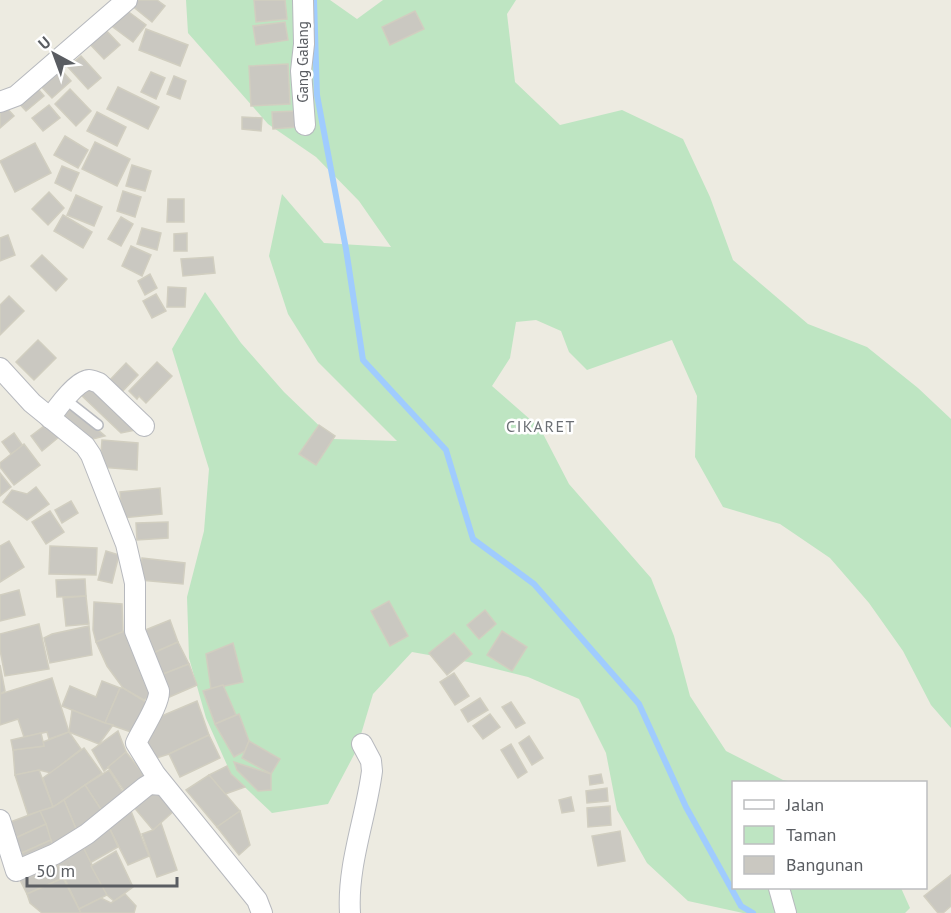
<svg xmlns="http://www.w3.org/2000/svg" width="951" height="913" font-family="'PT Sans',sans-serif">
<rect width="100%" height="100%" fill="#edebe1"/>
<path fill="#bee5c2" d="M186 0H330L357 19 383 0H516L507 14 515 82 560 125 622 110 683 139 710 197 733 260 808 324 867 347 918 388 951 419V728L931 705 903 651 869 603 830 558 780 524 723 507 695 457 697 396 672 340 587 370 569 352 561 331 536 320 516 322 510 358 492 386 540 428 569 484 651 578 674 636 690 696 726 751 783 780 793 782H734V888H901L910 908 905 913H743L688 901 647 863 617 810 606 753 579 699 528 677 468 662 412 652 373 694 356 751 328 804 272 813 231 774 206 718 189 658 187 597 204 531 209 469 172 349 205 292 241 343 284 392 333 439 397 441 318 362 288 314 269 256 282 194 324 243 391 247 359 201 316 157 268 124 188 33Z"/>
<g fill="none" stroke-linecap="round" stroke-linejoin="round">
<path stroke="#a0ccfe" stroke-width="6" d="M314 0 317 95 346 249 363 360 446 450 473 539 534 584 639 704 686 807 741 906 753 913"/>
</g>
<g fill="#cac8c1" stroke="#d1cec0" stroke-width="1.5">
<path d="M133 0H157L165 6 152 22 130 4Z"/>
<path d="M254 0H285L287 19 256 22Z"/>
<path d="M122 7 146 25 133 42 109 24Z"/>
<path d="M415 11 424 29 390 45 382 27Z"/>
<path d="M285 22 288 40 256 45 253 26Z"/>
<path d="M101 25 120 45 104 59 86 40Z"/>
<path d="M146 29 188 45 180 66 139 50Z"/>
<path d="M81 56 101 78 88 89 68 67Z"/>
<path d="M56 64 71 81 52 98 37 82Z"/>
<path d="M288 64 290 104 251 106 249 66Z"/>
<path d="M151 72 165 78 156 99 141 92Z"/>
<path d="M174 76 186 81 180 99 167 94Z"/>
<path d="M33 83 44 96 26 111 15 99Z"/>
<path d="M118 87 159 107 148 129 107 109Z"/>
<path d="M70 89 91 111 76 126 55 104Z"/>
<path d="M49 105 60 118 43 131 32 118Z"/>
<path d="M5 106 14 116 0 128V110Z"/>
<path d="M297 111V127L273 129 272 112Z"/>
<path d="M97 112 126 127 117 146 87 131Z"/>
<path d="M242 117 262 118 261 131 242 129Z"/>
<path d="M65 136 88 150 78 168 54 155Z"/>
<path d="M95 142 130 159 117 186 82 169Z"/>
<path d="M35 143 51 173 15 192 0 161Z"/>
<path d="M132 165 151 171 145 191 126 186Z"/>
<path d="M62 166 79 173 71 191 55 183Z"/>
<path d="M123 191 141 197 135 217 117 211Z"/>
<path d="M49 192 64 208 48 225 32 209Z"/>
<path d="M76 195 102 207 94 226 67 215Z"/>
<path d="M168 199H184V222H167Z"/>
<path d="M63 215 92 232 83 248 54 231Z"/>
<path d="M121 217 133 224 121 246 108 239Z"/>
<path d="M142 228 161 233 157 250 137 244Z"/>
<path d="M187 233V251H174V234Z"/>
<path d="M8 235 15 255 0 261V238Z"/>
<path d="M131 246 151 255 142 276 122 266Z"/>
<path d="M42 255 67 279 56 291 31 266Z"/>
<path d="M213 257 215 273 183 276 181 259Z"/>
<path d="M150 274 157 288 145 295 138 281Z"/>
<path d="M168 287 186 288 185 307H167Z"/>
<path d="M156 294 166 311 152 318 143 301Z"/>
<path d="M9 296 24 311 0 335V305Z"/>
<path d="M38 340 56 358 34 380 16 362Z"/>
<path d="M157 362 172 376 146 403 139 396 137 399 129 391Z"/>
<path d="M126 363 138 375 121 393 109 381Z"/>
<path d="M91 382 140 429 121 433 80 394Z"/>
<path d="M71 407 105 436 85 441 59 419Z"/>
<path d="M48 423 59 437 42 451 31 436Z"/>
<path d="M319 425 335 436 316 465 299 454Z"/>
<path d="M14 433 23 446 11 454 2 442Z"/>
<path d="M102 440 138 443 137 470 100 467Z"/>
<path d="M24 444 40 465 14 485 0 467V463Z"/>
<path d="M0 473 11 487 0 496Z"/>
<path d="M36 487 49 504 27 520 3 502 12 490 27 494Z"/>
<path d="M160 488 162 514 122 518 120 492Z"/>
<path d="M71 501 78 513 62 523 55 510Z"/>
<path d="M50 511 64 532 46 544 32 522Z"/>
<path d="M168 522V538L137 540 136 523Z"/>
<path d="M9 541 24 567 0 582V546Z"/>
<path d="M50 546 97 548 96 575 49 574Z"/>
<path d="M106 551 119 555 112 583 98 580Z"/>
<path d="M142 558 185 563 183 584 140 580Z"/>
<path d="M85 579 86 596 57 597 56 580Z"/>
<path d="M19 590 25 615 0 621V595Z"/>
<path d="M86 596 89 624 66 626 63 598Z"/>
<path d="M389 601 408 636 390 646 371 611Z"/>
<path d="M94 602 122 604 123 633 96 642 93 630Z"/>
<path d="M485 610 496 624 479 639 467 625Z"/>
<path d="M170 620 178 642 149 655 138 633Z"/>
<path d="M39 624 49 669 5 676 0 650V634Z"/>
<path d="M89 626 92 655 50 663 44 638 52 634Z"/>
<path d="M130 629 155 692 144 700 123 688 107 666 96 642Z"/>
<path d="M502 631 527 647 512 671 487 655Z"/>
<path d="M454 633 472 654 447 675 429 653Z"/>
<path d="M178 642 189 664 158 676 149 655Z"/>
<path d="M233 643 243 682 211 689 206 654Z"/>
<path d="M189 664 197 685 165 699 158 676Z"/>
<path d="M0 665 5 691 0 694Z"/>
<path d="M454 673 469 696 455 705 440 682Z"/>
<path d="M52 678 69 732 49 739 47 732 24 737 18 719 0 725V694Z"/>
<path d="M102 681 120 688 105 723 62 706 70 686 96 697Z"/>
<path d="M223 685 236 715 215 724 203 691Z"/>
<path d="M120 688H123L151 705 137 734 105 723Z"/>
<path d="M480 698 488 710 468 722 461 710Z"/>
<path d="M197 701 209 735 169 754 153 759 146 740 152 720Z"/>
<path d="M511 702 525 723 516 728 502 707Z"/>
<path d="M72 710 105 723 113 725 99 744 69 732Z"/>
<path d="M239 714 249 741 245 751 234 757 215 724Z"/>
<path d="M490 714 500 727 483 739 473 726Z"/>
<path d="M118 731 126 752 104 771 92 750Z"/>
<path d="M69 732 81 749 51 773 39 770 15 775 13 750 44 746 43 742Z"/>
<path d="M41 733 44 746 13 750 11 740Z"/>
<path d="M209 735 220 758 180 777 169 754Z"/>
<path d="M529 736 543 758 532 765 519 743Z"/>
<path d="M249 741 280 759 271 774 242 758Z"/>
<path d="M511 744 527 772 518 778 501 750Z"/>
<path d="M84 748 102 773 53 807 43 778Z"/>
<path d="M126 752 148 780 129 798 108 767Z"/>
<path d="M234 762 271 774V790L258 791 237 770Z"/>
<path d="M227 766 231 774 245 787 225 794 209 775Z"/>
<path d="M39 770 53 807 28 815 15 775Z"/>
<path d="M109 770 128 800 106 817 85 785Z"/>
<path d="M601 774 603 783 590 785 589 776Z"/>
<path d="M209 775 240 811 217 827 186 790Z"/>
<path d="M85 785 106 817 79 836 64 800Z"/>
<path d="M157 788 176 809 153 830 132 805Z"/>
<path d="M607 788 608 801 587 803 586 791Z"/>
<path d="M571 797 574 811 562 813 559 800Z"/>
<path d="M64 800 79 836 54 851 40 811 53 807Z"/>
<path d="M610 806 611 825 588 827 587 808Z"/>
<path d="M40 811 46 824 11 840 5 824Z"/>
<path d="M131 811 149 856 128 865 108 825Z"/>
<path d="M240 811 250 845 239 855 217 827Z"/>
<path d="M161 823 177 870 157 877 142 834 153 830Z"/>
<path d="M46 824 51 840 15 856 11 840Z"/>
<path d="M108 825 118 847 90 863 82 845Z"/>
<path d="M620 831 625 861 598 866 592 836Z"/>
<path d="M51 840 54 851 18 865 15 856Z"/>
<path d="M82 845 107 895 79 909 56 860Z"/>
<path d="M116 851 133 887 114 901 107 895 91 866Z"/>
<path d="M55 858 63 878 27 894 17 874Z"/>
<path d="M951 875V906L943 913H938L924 896Z"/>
<path d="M63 878 81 913H42L30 903 27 894Z"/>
<path d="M125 894 136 906 134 913H81L79 909 101 898 111 903Z"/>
</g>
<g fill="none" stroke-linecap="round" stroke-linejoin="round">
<g stroke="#b7b9be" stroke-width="12">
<path id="lane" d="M65 399 98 425"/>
</g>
<g stroke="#b7b9be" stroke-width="22">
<g id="street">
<path d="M303 0 304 44 301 71 305 125"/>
<path d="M0 102 16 96 127 0"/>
<path d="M0 368 32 403 85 446 91 455 126 544 135 583V631L159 691C160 703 142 730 136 743L155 774 257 900 262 913"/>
<path d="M50 418C57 408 77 380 89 380 92 380 96 382 99 383L144 426"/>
<path d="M0 820 16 871 55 854 87 834 145 787 150 784 163 785"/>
<path d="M779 888 786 913"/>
<path d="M350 913C347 865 366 818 372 771L371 761 362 744"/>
</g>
</g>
<use href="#lane" stroke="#fff" stroke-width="9"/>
<use href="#street" stroke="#fff" stroke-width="20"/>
</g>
<g text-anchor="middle" stroke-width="5" stroke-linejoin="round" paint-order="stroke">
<g font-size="15" fill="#5a5d62" stroke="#fff">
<text transform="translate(303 62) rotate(-90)" y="5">Gang Galang</text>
</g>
<g font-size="16" letter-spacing="1.5" fill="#6b6f74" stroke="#fff">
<text x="541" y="432">CIKARET</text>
</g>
</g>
<rect x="732" y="781" width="195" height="108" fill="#ffffff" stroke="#bdbec0" stroke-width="1.5"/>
<rect x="744" y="800" width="30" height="9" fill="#ffffff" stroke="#bdbec0" stroke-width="1.5"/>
<text x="786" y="811" font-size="18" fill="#5a5d62">Jalan</text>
<rect x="744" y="826" width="30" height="18" fill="#bee5c2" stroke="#bdbec0" stroke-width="1.5"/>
<text x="786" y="841" font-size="18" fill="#5a5d62">Taman</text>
<rect x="744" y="856" width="30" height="18" fill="#cac8c1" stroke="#bdbec0" stroke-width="1.5"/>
<text x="786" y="871" font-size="18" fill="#5a5d62">Bangunan</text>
<g transform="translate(54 54) rotate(319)" stroke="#ffffff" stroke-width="4.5" paint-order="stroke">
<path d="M0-4.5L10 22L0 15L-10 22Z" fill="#5a5d62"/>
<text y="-9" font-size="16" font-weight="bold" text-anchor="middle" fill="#5a5d62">U</text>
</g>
<path d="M27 877v9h150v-9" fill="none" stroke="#5a5d62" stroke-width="3"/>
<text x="36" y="877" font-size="18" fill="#5a5d62" stroke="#ffffff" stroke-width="4.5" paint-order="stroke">50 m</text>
</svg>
